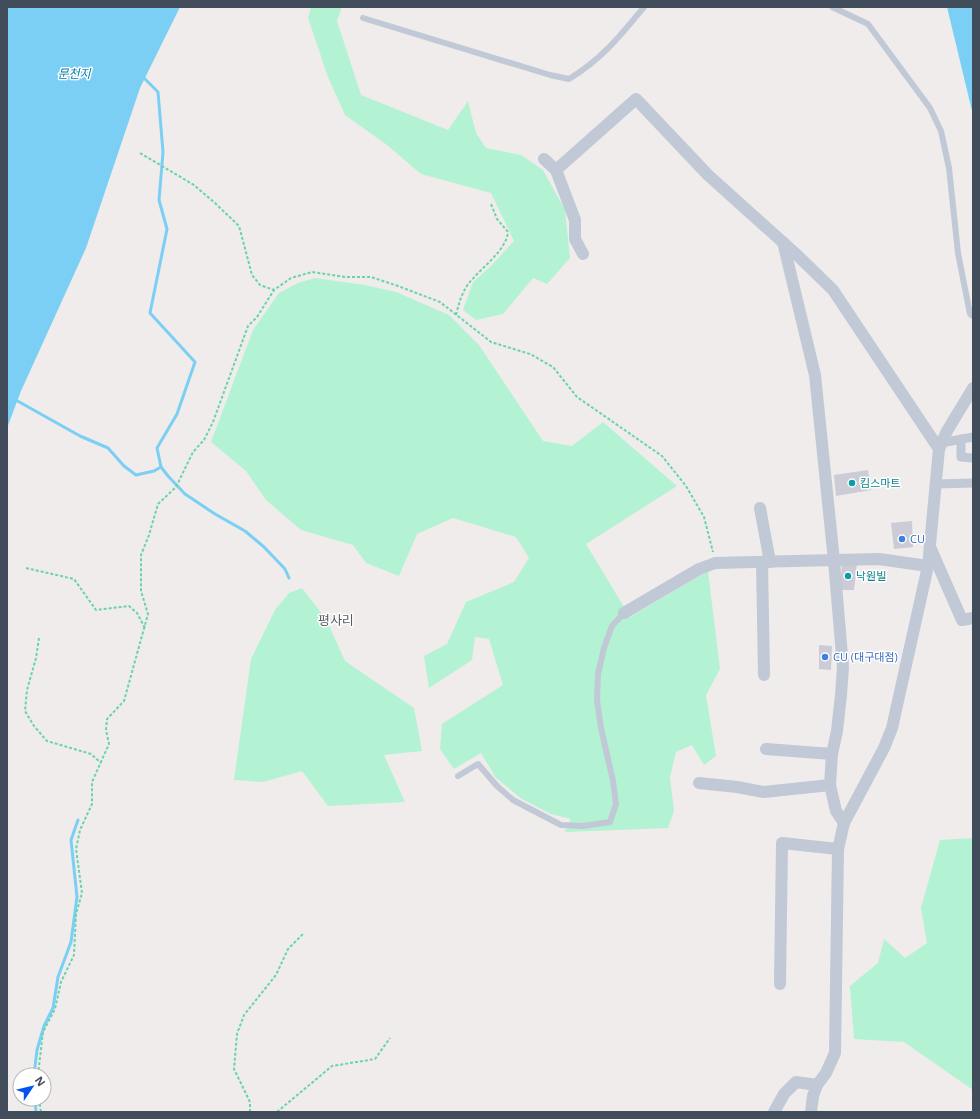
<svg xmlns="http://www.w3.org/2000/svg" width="980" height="1119" font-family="'Open Sans','Noto Sans KR',sans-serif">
<rect width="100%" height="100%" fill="#efeceb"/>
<g fill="#b3f3d3">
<path d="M311 7H342L337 21 361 95 448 130 468 101 476 133 486 148 521 155 543 170 565 210 570 258 547 284 533 278 503 314 476 320 463 310 473 282 491 266 514 241 491 193 421 174 387 145 345 115 328 77 308 18Z"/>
<path d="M315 278 365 285 396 292 449 315 479 345 543 441 572 446 603 422 677 486 586 544 630 617 708 571 720 669 706 695 716 756 704 765 692 745 676 752 670 777 674 811 668 828 565 832 571 819 551 814 522 799 496 778 481 753 454 769 440 749 442 724 503 685 489 639 475 637 472 660 429 688 424 656 447 644 466 602 514 582 529 558 516 537 453 518 417 534 399 576 366 563 353 545 301 530 266 500 246 471 211 442 253 330 279 293 298 283Z"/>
<path d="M302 588 326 619 345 661 414 708 422 751 384 755 405 802 328 806 302 771 263 782 234 780 251 659 275 610 289 593Z"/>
<path d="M973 838V1090L904 1042 854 1039 850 986 878 963 884 939 905 958 927 943 921 908 940 840Z"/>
</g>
<g fill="#7bcff5">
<path d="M7 7H180L140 88 86 248 21 391 7 428Z"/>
<path d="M947 7H973V115Z"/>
</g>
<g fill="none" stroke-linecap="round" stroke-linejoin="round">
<g stroke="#7bcff5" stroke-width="3">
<path d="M142 76 158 92 163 152 159 200 167 229 150 313 195 362 177 414 157 448 161 467 168 476 185 494 215 514 245 531 264 547 285 569 289 578"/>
<path d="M14 399 80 436 108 448 124 466 136 475 154 471 161 467"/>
<path d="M34 1075 37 1050 44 1026 53 1008 58 977 71 942 77 897 71 840 78 820"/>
<path d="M35 1099 36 1112"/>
</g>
</g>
<g fill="#cbccd5">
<path d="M868 470 871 490 836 496 834 475Z"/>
<path d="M912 521 913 547 894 549 891 523Z"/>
<path d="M842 563H857L854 590H840Z"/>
<path d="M819 645 832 646 831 670 819 669Z"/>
</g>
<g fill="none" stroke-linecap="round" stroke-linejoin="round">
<g stroke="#68d4aa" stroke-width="2" stroke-dasharray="3 2" stroke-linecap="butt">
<path d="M140 153 194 185 215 203 239 226 252 275 260 285 274 290"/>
<path d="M456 315C459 303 462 292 469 283 481 268 506 251 508 232L497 219 491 204"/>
<path d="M26 568 74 579 96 610 129 606 137 613 145 628"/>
<path d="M39 638 36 658 27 690 25 711 34 726 47 741 91 754 101 763"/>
<path d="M38 1075 43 1032 55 1009 61 982 74 955 76 914 82 893 76 849 80 830 92 804V782L109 744 106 730 107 719 124 701 148 614 141 591V555L149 535 158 504 176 487 193 452 204 440 213 422 248 326 257 317 274 290 291 278 312 272 345 277H371L398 286 440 302 491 342 530 354 553 367 577 397 662 456 686 486 704 517 713 552"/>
<path d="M39 1099 41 1112"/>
<path d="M250 1112V1102L234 1069 237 1034 244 1015 276 975 288 949 304 933"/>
<path d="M277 1112 332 1066 375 1059 390 1038"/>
</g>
<g stroke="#c0c9d5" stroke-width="6">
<path d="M832 7 868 24 930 108 941 131 949 168 958 253 970 314 973 316"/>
<path d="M363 18 550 75 569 79C602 59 620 36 644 7"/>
<path d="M458 776 478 764 497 786 513 800 561 825 583 826 610 822 616 804 613 781 601 728 597 700 598 674 604 648 612 626 624 613"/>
</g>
<g stroke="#c0c9d5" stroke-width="9">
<path d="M961 439V457L973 458"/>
<path d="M941 443 973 437"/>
<path d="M936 484 973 483"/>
</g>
<g stroke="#c0c9d5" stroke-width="12">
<path d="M544 159 556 170 575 220V239L583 254"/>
<path d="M556 170 636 99 708 175 797 255 833 290 939 449"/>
<path d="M783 242 815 375 834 561 843 667 841 695 837 731 832 754 830 785 836 811 844 823"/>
<path d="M760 508 770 562"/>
<path d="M930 547 962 620 973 618"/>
<path d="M762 562 764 675"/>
<path d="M624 613 699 569 715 563 879 559 928 566"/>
<path d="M766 749 832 754"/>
<path d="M699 783 737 787 764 792 830 785"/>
<path d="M780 984 782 843 838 849"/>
<path d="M774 1112 784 1094 796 1082 817 1085"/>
<path d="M811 1112 813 1096 817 1085 826 1073 835 1053 838 849 844 823 884 748 892 728 928 566 939 449 947 431 973 388"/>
</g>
</g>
<g fill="#0f9aa8" stroke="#fff" stroke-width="1.5">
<circle cx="852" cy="483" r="4"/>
<circle cx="848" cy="576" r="4"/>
</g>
<g fill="#3f7fe0" stroke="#fff" stroke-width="1.5">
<circle cx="902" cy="539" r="4"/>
<circle cx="825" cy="657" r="4"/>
</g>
<g text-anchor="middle" stroke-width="3" stroke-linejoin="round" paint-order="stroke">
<g font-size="11" fill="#0d838f" stroke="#fff" text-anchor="start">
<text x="860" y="487">킴스마트</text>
<text x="856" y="580">낙원빌</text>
</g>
<g font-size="11" fill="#366cbe" stroke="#fff" text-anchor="start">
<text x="910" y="543">CU</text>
<text x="833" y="661">CU (대구대점)</text>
</g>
<g font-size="12" font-style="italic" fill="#0079b0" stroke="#fff">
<text x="74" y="78">문천지</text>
</g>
<g font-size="13" fill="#585b62" stroke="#fff">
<text x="336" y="625">평사리</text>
</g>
</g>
<rect width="980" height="1119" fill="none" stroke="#424d5b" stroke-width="16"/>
<g transform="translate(32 1087) rotate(55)"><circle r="19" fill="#ffffff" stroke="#b3b8bd"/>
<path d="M0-3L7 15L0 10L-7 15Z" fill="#0553ef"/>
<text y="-6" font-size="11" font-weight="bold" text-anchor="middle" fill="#424d5b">N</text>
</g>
</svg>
